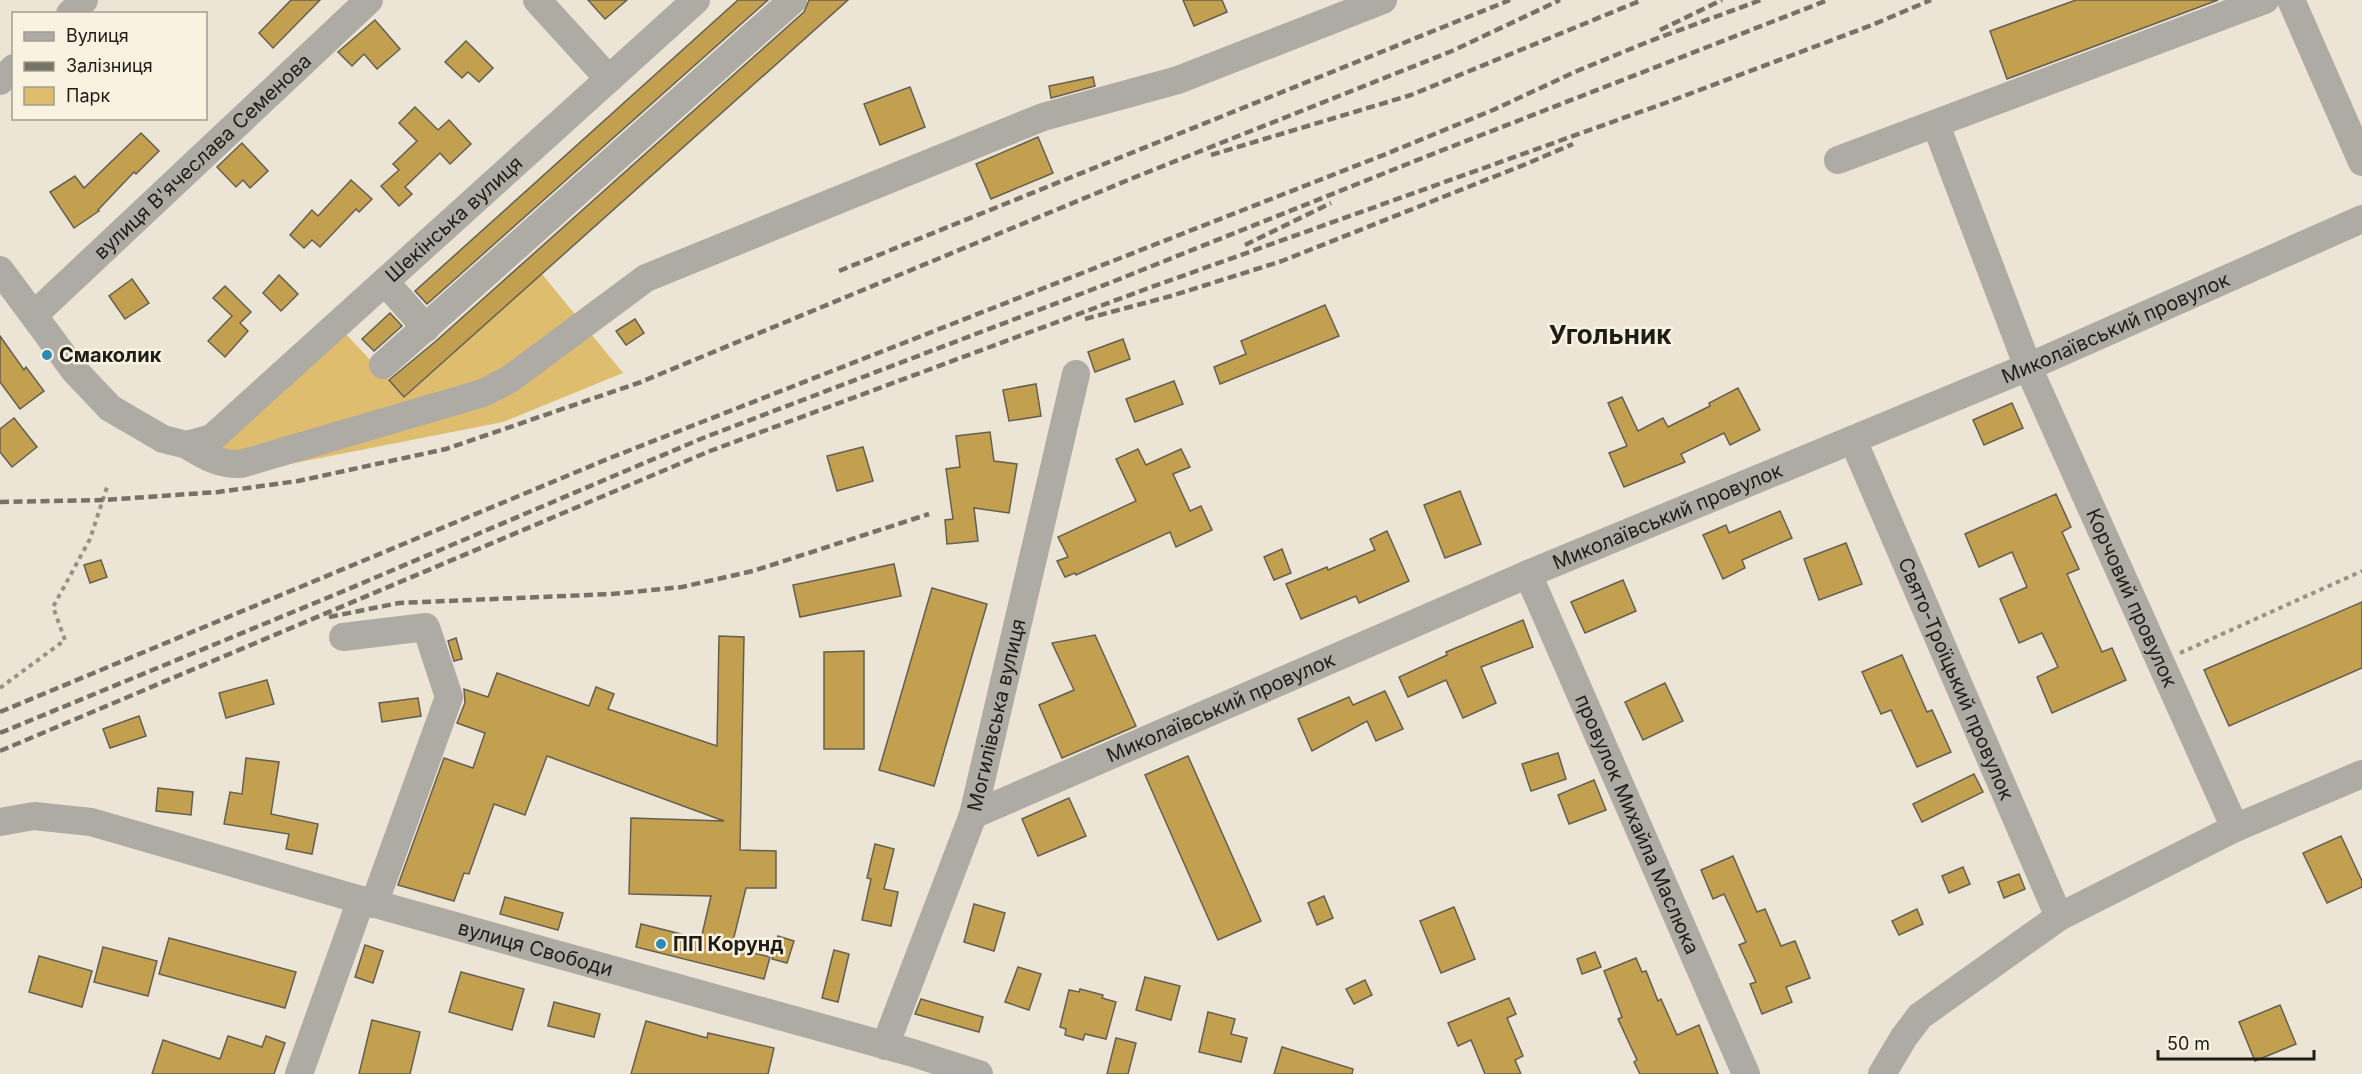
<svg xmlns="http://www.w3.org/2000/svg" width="2362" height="1074" font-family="Inter,sans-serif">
<rect width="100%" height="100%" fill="#ece4d4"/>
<path fill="#dfbd6e" d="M542 274 623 373 503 422 264 469 230 456 219 444 343 331 405 397Z"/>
<g fill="#c3a04f" stroke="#655f51" stroke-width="1.5">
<path d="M291 0H320L273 48 259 33Z"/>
<path d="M588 0H627L605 19Z"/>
<path d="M738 0H768L427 304 415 291Z"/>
<path d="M809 0H848L404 397 389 380 436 341 804 12Z"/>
<path d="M1183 0H1222L1227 12 1194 26Z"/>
<path d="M2076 0H2218L2007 79 1990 31Z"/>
<path d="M375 20 400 49 377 69 364 54 352 66 338 52Z"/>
<path d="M466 41 493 68 479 82 468 72 462 78 445 62Z"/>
<path d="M1093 77 1095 86 1051 98 1049 86Z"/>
<path d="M910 87 925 127 880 145 864 104Z"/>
<path d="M415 107 438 130 449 120 471 144 450 164 440 153 405 187 412 194 399 206 381 186 399 170 393 164 417 141 399 123Z"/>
<path d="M141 133 159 151 136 174 134 172 98 210 99 211 74 228 50 192 75 176 84 188Z"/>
<path d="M1038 137 1053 173 991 199 976 164Z"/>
<path d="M242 143 268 171 250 188 243 180 236 187 217 167Z"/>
<path d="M351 180 372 199 359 212 356 209 320 247 312 240 304 248 290 235 312 210 318 216Z"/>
<path d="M279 275 298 294 281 311 263 293Z"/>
<path d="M132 279 149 303 125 319 109 296Z"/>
<path d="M225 286 251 312 240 323 248 331 225 357 208 341 232 316 213 298Z"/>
<path d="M1325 305 1339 336 1220 384 1214 367 1246 354 1241 341Z"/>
<path d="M390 313 402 326 374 351 362 339Z"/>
<path d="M635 319 644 333 626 345 616 331Z"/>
<path d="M0 336 24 370 26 367 44 391 20 409 0 382Z"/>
<path d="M1123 339 1130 359 1095 372 1088 352Z"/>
<path d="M1174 381 1183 404 1135 422 1126 399Z"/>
<path d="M1036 384 1041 416 1009 421 1003 390Z"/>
<path d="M1738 388 1760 430 1730 445 1724 433 1681 454 1685 462 1624 487 1609 453 1627 446 1608 403 1622 397 1638 431 1663 418 1668 427 1710 406 1709 403Z"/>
<path d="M2012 403 2023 428 1984 445 1973 420Z"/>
<path d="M14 418 37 447 12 467 0 452V429Z"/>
<path d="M990 432 994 461 1017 464 1009 513 974 508 978 541 947 544 945 520 953 519 946 469 960 467 956 436Z"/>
<path d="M863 447 873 481 837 491 827 456Z"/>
<path d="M1138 449 1146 465 1181 449 1190 467 1173 474 1190 511 1201 506 1212 530 1176 547 1170 532 1076 575 1075 573 1065 577 1057 561 1068 557 1058 537 1136 501 1116 459Z"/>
<path d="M1460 491 1481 544 1445 558 1424 505Z"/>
<path d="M2056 494 2071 527 2062 532 2079 569 2067 574 2102 652 2112 648 2126 680 2052 713 2037 677 2058 667 2042 633 2019 643 2000 599 2027 587 2012 552 1979 567 1965 534Z"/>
<path d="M1780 511 1792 538 1742 560 1745 568 1723 579 1703 535 1726 525 1729 533Z"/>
<path d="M1387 531 1409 581 1359 603 1356 596 1301 619 1286 584 1327 567 1328 570 1375 550 1370 539Z"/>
<path d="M1846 543 1862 584 1819 600 1804 559Z"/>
<path d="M1282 549 1291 573 1274 580 1264 557Z"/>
<path d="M101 560 107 577 90 583 84 565Z"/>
<path d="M894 564 901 596 800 617 793 585Z"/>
<path d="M1623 580 1636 611 1585 633 1571 602Z"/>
<path d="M932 588 987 604 934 786 879 770Z"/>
<path d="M2362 602V668L2229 726 2204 670Z"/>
<path d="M1523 620 1533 647 1481 667 1496 703 1463 718 1446 680 1408 697 1399 677 1447 655 1446 652Z"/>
<path d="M1095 635 1136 726 1062 758 1039 705 1074 690 1052 643Z"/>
<path d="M719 636 744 637 740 850 776 851V888H746L732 945 745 951 770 957 764 979 636 947 641 924 701 939 711 896 629 894 631 818 724 821 547 756 525 815 494 804 469 874 464 873 454 901 398 885 444 758 473 768 485 733 457 723 465 703 464 689 488 697 497 673 589 706 596 687 614 694 608 709 717 746Z"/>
<path d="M456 638 462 659 454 661 448 641Z"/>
<path d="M864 651V749H824V652Z"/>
<path d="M1902 655 1927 712 1932 710 1951 752 1917 767 1891 710 1881 714 1862 672Z"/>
<path d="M267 680 274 704 226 718 219 693Z"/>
<path d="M1665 683 1683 721 1643 740 1625 702Z"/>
<path d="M1385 691 1403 729 1376 741 1367 721 1312 751 1298 719 1349 697 1353 705Z"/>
<path d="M418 698 421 716 382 722 379 703Z"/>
<path d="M139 716 146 736 110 748 103 729Z"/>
<path d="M1558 753 1566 779 1531 791 1522 764Z"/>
<path d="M1188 756 1261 921 1218 940 1145 775Z"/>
<path d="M246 758 279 762 271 814 318 824 312 854 286 849 289 834 224 824 230 792 242 794Z"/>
<path d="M1974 774 1983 792 1922 822 1913 804Z"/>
<path d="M1594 780 1606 810 1569 824 1558 795Z"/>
<path d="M158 788 193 792 191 815 156 811Z"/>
<path d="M1069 798 1086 836 1038 856 1022 819Z"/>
<path d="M2341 836 2362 881V887L2327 903 2303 853Z"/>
<path d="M875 844 894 849 884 889 898 892 891 926 862 920 871 879 867 878Z"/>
<path d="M1733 856 1757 912 1765 909 1781 946 1795 941 1810 978 1786 987 1792 1002 1762 1014 1750 984 1756 982 1739 945 1746 942 1724 894 1713 899 1701 870Z"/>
<path d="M1963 867 1970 884 1949 893 1942 876Z"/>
<path d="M2019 874 2025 889 2004 898 1998 882Z"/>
<path d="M1324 896 1333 918 1317 925 1308 903Z"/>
<path d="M505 897 563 913 558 930 500 914Z"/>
<path d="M974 904 1005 913 994 951 964 942Z"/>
<path d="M1454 907 1475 959 1441 973 1420 921Z"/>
<path d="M1917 909 1923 924 1899 935 1892 921Z"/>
<path d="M778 936 794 941 787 963 772 959Z"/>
<path d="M169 938 296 972 285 1008 159 974Z"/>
<path d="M365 945 383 951 373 983 355 977Z"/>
<path d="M103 947 157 961 148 996 94 982Z"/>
<path d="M834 950 849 954 838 1002 822 998Z"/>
<path d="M1595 952 1601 967 1582 974 1577 959Z"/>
<path d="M39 956 92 971 82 1007 29 992Z"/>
<path d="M1636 958 1642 972 1646 971 1658 1001 1661 999 1677 1035 1699 1025 1718 1074H1640L1634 1062 1637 1060 1618 1019 1622 1017 1604 971Z"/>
<path d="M1018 967 1041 974 1029 1010 1005 1002Z"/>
<path d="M461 972 524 989 512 1030 449 1012Z"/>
<path d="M1145 977 1180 986 1171 1020 1136 1010Z"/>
<path d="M1365 980 1372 995 1354 1004 1346 989Z"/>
<path d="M1080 989 1103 995 1102 998 1116 1002 1106 1039 1085 1034 1083 1040 1065 1035 1066 1029 1060 1027 1069 990 1079 992Z"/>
<path d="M1509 998 1516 1014 1507 1018 1523 1056 1515 1060 1521 1074H1485L1471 1040 1458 1046 1448 1023Z"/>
<path d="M921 999 983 1017 979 1032 915 1014Z"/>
<path d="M554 1002 600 1014 594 1037 548 1026Z"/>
<path d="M2280 1005 2296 1044 2255 1061 2239 1022Z"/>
<path d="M1208 1012 1235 1019 1231 1034 1247 1038 1241 1062 1199 1052Z"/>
<path d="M372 1020 420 1032 410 1074H359Z"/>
<path d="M646 1021 707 1038 708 1033 774 1048 768 1074H631Z"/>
<path d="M228 1036 262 1047 266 1036 285 1043 274 1074H152L163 1040 220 1059Z"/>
<path d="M1116 1038 1136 1043 1128 1074H1107Z"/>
<path d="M1282 1047 1353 1069 1352 1074H1274Z"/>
</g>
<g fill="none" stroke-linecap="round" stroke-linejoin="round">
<g stroke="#979286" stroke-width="4" stroke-dasharray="4.5 4.5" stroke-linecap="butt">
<path d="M2180 653 2362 571"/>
<path d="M0 688 65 640 53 607 90 539 107 487"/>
</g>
<g stroke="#aeaba4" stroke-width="28">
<path d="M537 0 609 79"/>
<path d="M2291 0 2362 162"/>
<path d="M70 14 84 0"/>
<path d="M0 81 14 68"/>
<path id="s1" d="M1936 125 2028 367 2235 828"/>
<path d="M1838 160 2265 0"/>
<path id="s2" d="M0 270 74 370 110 408 163 439 187 445 212 438 696 0"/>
<path d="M385 282 426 328"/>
<path id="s3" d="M35 314 369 0"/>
<path d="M383 365 793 0"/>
<path id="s4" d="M1853 440 2059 917"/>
<path d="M187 445C205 456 219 465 241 464L483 393 510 379 646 278 1043 117 1178 80 1383 0"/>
<path id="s5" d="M1528 574 1746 1074"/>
<path d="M343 637 426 627 449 697 374 904"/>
<path id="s6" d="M973 815 1528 574 2028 367 2362 219"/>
<path id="s7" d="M0 822 34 816 91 822 361 900 913 1053 979 1074"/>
<path id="s8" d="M885 1046 973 815 1076 374"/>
<path d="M299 1074 361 900"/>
<path d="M1882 1074 1904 1037 1920 1016 2059 917 2235 828 2362 774"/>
</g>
<g stroke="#767267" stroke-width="4.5" stroke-dasharray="9 4.5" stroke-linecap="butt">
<path d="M1660 30 1722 0"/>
<path d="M1211 155 1411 95 1642 0"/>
<path d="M1245 245 1331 203"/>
<path d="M839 271 1510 0"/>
<path d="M1085 319 1171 296 1282 261 1526 164 1573 144"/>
<path d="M0 502 104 500 218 492 298 481 446 449 641 382 1133 178 1452 51 1560 0"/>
<path d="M329 617 399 603 612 594 682 587 753 571 929 514"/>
<path d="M0 712 610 458 1386 154 1493 110 1577 71 1650 41 1761 0"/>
<path d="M0 733 339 593 703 438 1112 282 1425 157 1828 0"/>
<path d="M0 751 710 451 1146 289 1668 102 1872 25 1931 0"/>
</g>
</g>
<g fill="#2d89b6" stroke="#f9f2e1" stroke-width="2">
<circle cx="47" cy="355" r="6"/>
<circle cx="661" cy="944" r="6"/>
</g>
<g text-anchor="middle" stroke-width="5" stroke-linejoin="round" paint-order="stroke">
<g font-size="20" fill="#1f1d17" stroke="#f9f2e1">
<text dy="7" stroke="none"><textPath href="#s3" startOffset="230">вулиця В'ячеслава Семенова</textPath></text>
<text dy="7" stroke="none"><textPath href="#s2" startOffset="615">Шекінська вулиця</textPath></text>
<text dy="7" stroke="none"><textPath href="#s6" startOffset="1242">Миколаївський провулок</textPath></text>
<text dy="7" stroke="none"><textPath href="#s6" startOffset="756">Миколаївський провулок</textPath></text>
<text dy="7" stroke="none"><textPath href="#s1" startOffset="512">Корчовий провулок</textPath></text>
<text dy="7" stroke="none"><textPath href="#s4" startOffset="260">Свято-Троїцький провулок</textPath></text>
<text dy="7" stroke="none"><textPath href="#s6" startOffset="270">Миколаївський провулок</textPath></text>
<text dy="7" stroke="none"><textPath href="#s8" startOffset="350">Могилівська вулиця</textPath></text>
<text dy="7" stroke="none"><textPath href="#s5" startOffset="273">провулок Михайла Маслюка</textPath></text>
<text dy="7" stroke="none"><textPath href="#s7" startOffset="554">вулиця Свободи</textPath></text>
</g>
<g font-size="20" font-weight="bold" fill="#1f1d17" stroke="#f9f2e1" text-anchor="start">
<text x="59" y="362">Смаколик</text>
<text x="673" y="951">ПП Корунд</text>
</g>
<g font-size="26" font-weight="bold" fill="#1f1d17" stroke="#f9f2e1">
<text x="1610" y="344">Угольник</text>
</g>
</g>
<rect x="12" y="12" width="195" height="108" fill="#f9f2e1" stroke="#a29d90" stroke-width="1.5"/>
<rect x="24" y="32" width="30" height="9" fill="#aeaba4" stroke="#a29d90" stroke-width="1.5"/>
<text x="66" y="42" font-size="18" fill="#1f1d17">Вулиця</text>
<rect x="24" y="62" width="30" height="9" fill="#767267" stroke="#a29d90" stroke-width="1.5"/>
<text x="66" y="72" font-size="18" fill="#1f1d17">Залізниця</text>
<rect x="24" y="87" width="30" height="18" fill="#dfbd6e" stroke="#a29d90" stroke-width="1.5"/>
<text x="66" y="102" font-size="18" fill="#1f1d17">Парк</text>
<path d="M2158 1050v9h156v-9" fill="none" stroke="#1f1d17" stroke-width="3"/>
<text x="2167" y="1050" font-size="18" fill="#1f1d17" stroke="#f9f2e1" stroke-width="4.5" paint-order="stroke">50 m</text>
</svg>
